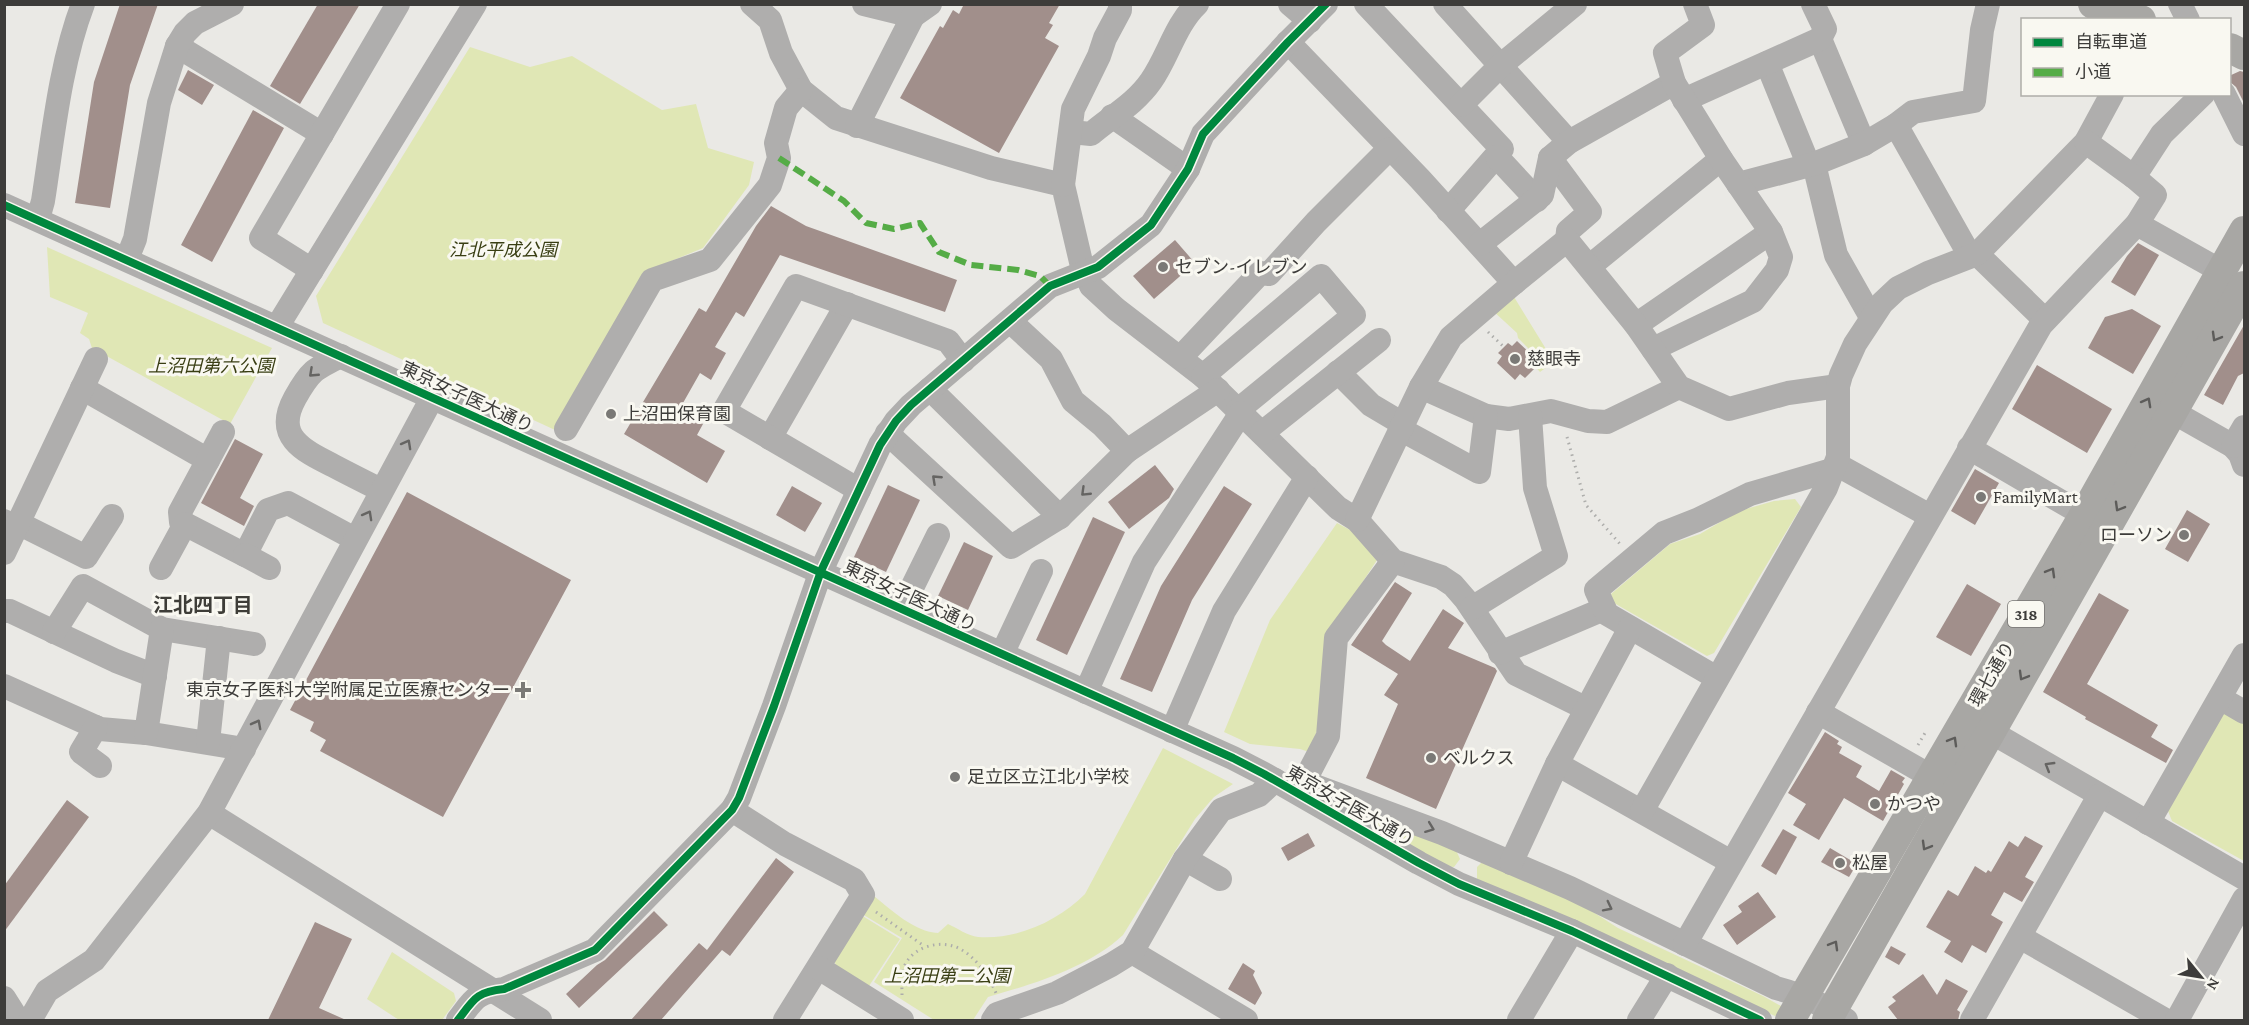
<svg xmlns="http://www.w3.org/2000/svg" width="2249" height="1025" font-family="'Crimson Pro','Noto Sans JP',serif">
<rect width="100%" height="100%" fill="#eae9e5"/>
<g fill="#e0e7b5">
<path d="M470 47 530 67 572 56 662 110 696 104 708 148 754 162 749 185 703 248 647 271 555 430 323 323 316 296Z"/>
<path d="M47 247 272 348 230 424 92 348 89 339 80 333 88 313 50 297Z"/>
<path d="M1511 292 1554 362 1540 372 1532 363 1537 357 1518 338 1517 333 1492 310Z"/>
<path d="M1795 499 1801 507 1714 653 1707 656 1614 603 1611 594 1670 544 1700 534 1739 511 1774 501Z"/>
<path d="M1337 523 1354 532 1377 560 1328 635 1317 731 1309 752 1300 749 1250 744 1224 732 1270 620Z"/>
<path d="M2222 713 2244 719V861L2172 821 2168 811Z"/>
<path d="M1163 748 1233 784 1214 797 1195 819 1123 935C1088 968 1033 984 988 997L973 1020H934L874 982 902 938 862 914 874 896C891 910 915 932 938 933L948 924C957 928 968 936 978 937 1017 940 1058 921 1085 894Z"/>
<path d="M1323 799 1455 848 1460 859 1454 867 1441 866Z"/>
<path d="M1483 861 1579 903 1618 928 1763 996 1781 1006 1782 1010 1775 1016 1477 879V867Z"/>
<path d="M861 915 900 939 869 986 836 966 834 959Z"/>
<path d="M392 952 454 993 456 1001 442 1020H399L367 999Z"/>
</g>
<g fill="#a18f8b">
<path d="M120 4H158L130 85 110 208 75 203 94 82Z"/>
<path d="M318 4H360L300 104 270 86Z"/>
<path d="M964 4H1060L1049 23 1053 25 1045 38 1059 46 999 153 900 98 940 26 943 28 953 10 959 14Z"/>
<path d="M188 70 214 85 202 105 178 90Z"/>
<path d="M2240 71 2244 72V103L2236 87 2229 81V76Z"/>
<path d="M253 110 284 128 212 262 181 245Z"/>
<path d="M771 206 806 226 957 280 945 312 780 255 744 317 736 312 715 347 726 353 711 380 700 373 679 410 703 424 697 435 725 451 707 483 624 434 699 308 706 312 756 226Z"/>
<path d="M1175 240 1195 263 1154 299 1133 276Z"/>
<path d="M2138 243 2159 255 2135 296 2111 282 2127 256Z"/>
<path d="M2132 309 2161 326 2133 374 2088 348 2105 317Z"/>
<path d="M2244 325V373L2238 376 2223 405 2204 395Z"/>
<path d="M1517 341 1535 358 1530 363 1535 368 1525 378 1520 374 1515 380 1497 363 1502 356 1498 353 1508 343 1512 346Z"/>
<path d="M2037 365 2112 409 2087 453 2012 409Z"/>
<path d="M235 439 263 454 240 498 254 506 244 526 201 503Z"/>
<path d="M1155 465 1174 489 1169 498 1129 529 1108 502Z"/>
<path d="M1975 469 1999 483 1975 525 1951 511Z"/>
<path d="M888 485 920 500 886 572 854 557Z"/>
<path d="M792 486 822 503 805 532 776 515Z"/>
<path d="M1224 486 1252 504 1192 600 1152 692 1120 679 1161 586Z"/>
<path d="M407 492 571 580 443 817 320 751 326 740 310 731 314 722 290 710Z"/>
<path d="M2187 510 2210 524 2188 562 2165 549Z"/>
<path d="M1093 517 1125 532 1067 655 1036 640Z"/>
<path d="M964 542 993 556 968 610 938 596Z"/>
<path d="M1395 582 1412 593 1382 641 1386 645 1410 661 1443 609 1464 623 1448 648 1495 668 1497 671 1436 809 1366 778 1398 704 1384 695 1398 674 1351 645Z"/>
<path d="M1967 584 2001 604 1971 656 1936 637Z"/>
<path d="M2099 593 2129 610 2087 684 2158 725 2151 737 2173 750 2166 763 2085 719 2086 717 2043 692Z"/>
<path d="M1825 732 1839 741 1837 744 1842 747 1839 753 1862 766 1856 777 1879 791 1891 770 1905 778 1902 782 1904 784 1883 821 1844 798 1819 840 1793 825 1806 804 1788 793Z"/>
<path d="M67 800 89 817 4 932V886Z"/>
<path d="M1783 829 1797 837 1776 875 1761 866Z"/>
<path d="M1308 833 1315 846 1288 861 1281 848Z"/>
<path d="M2025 836 2043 846 2025 877 2034 882 2022 902 2004 892 1991 915 2003 922 1986 953 1972 945 1962 963 1944 952 1951 941 1926 927 1948 890 1958 896 1975 866 1986 873 1988 870 1991 872 2009 841 2018 847Z"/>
<path d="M1830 848 1857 864 1849 877 1821 862Z"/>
<path d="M776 858 794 872 730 956 722 950 661 1020H631L699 943 707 950Z"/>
<path d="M1758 892 1776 917 1737 945 1723 925 1742 912 1738 906Z"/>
<path d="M654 911 668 925 579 1008 566 994 597 965 605 960Z"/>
<path d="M315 922 352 939 319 1008 346 1020H268Z"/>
<path d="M1891 946 1906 954 1899 965 1885 957Z"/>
<path d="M1243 963 1255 971 1253 975 1262 993 1255 1005 1228 989Z"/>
<path d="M1923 974 1937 995 1946 979 1968 991 1957 1010 1960 1012 1958 1020H1898L1888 1007 1896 1001 1892 997Z"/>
</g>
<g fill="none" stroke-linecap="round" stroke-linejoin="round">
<g stroke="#adadab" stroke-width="3" stroke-dasharray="1.5 4.5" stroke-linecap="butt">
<path d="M1488 332 1504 347"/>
<path d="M1567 437 1586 505 1620 544"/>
<path d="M1918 745 1925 733 1928 735"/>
<path d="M876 912 924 946"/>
<path d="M902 995C902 986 901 976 904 967 912 947 938 940 956 947 975 955 988 975 996 993"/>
</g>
<g stroke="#afaead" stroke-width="24">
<path d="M752 4 770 20 781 53 801 90 836 118 991 168 1063 185 1081 262 1091 286 1116 309 1203 376 1338 508 1357 520 1393 561 1441 577 1453 585 1466 600 1516 674 1585 708"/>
<path d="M864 4 913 16 930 4"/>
<path d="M1290 4 1310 21"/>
<path d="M1366 4 1502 149 1448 211"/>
<path d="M1445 4 1569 142"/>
<path d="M2180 4 2188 20"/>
<path d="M1820 39 1864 144"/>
<path d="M1288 42 1420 179 1514 283"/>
<path d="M177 46 322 134"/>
<path d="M1767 63 1809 166"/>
<path d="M2224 94 2244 134"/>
<path d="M1684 100 1820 39 1825 29 1813 4"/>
<path d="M1461 105 1500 66 1575 4"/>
<path d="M1112 116 1188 169"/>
<path d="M1896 125 1913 112 1974 101 1982 30 1988 4"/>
<path d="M857 126 913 16"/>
<path d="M1071 132 1091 134C1112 116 1135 104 1151 81 1168 57 1175 25 1197 4"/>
<path d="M1497 157 1537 200"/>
<path d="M1550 158 1590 212 1568 231 1567 240"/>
<path d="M1814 164 1836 255 1871 317"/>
<path d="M2134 177 2162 134 2203 94"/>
<path d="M1738 184 1814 164 1864 144 1896 125 1970 256"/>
<path d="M1063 185 1073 109 1099 56 1105 38 1120 10V4"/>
<path d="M4 205 1233 758 1264 774 1419 863 1459 884 1572 931 1760 1020"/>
<path d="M38 219 43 201C53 137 60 64 83 4"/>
<path d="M2137 224 2221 271"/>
<path d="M1480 244 1542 195 1550 158 1569 142 1674 83"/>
<path d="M1977 254 2045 320"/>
<path d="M127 259 135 239 159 103 177 46 185 33 195 23 232 4"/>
<path d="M1590 266 1721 159"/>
<path d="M312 270 261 238 398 4"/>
<path d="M1010 321 1051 359 1073 401 1102 425 1127 451"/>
<path d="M1636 325 1771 232"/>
<path d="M277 327 475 4"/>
<path d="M1653 349 1753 301 1777 270 1781 257 1771 232 1721 159 1674 83 1665 53 1703 25 1695 4"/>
<path d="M341 356C314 369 310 371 295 398 274 436 302 450 332 465 349 474 365 482 381 490"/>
<path d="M1181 357 1260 273 1269 274 1316 222 1389 149"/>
<path d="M1338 372 1371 405 1403 424"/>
<path d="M1203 376 1321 276 1354 315 1238 410"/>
<path d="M1421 387 1486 416 1509 419 1551 411 1588 421 1607 422 1679 387"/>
<path d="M82 388 208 460 180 512 181 522 245 555 268 510 288 503 355 539"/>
<path d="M930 389 1060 517"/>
<path d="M2173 412 2233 446 2240 454 2244 465"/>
<path d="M566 429 652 280 710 260 770 185 779 158 776 143 786 108 801 90"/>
<path d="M1400 429 1479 472 1486 416"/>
<path d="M887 433 1011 547 1060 517 1127 451 1218 390"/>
<path d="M1262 433 1379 340"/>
<path d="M770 438 847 304"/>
<path d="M2233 446 2244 427"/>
<path d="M1969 448 2084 515"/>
<path d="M208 460 223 432"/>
<path d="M859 490 724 411 796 286 948 341 963 361"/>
<path d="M1357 520 1421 387 1451 337 1514 283 1567 240 1636 325 1679 387 1729 409 1788 393 1838 386"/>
<path d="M4 521 16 528 26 527 86 557 112 516"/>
<path d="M4 553 96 359"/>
<path d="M245 555 269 568"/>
<path d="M161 568 185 524"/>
<path d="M902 608 938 535"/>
<path d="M1472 608 1556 556 1535 488 1530 416"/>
<path d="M4 611H10L116 661 155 676"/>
<path d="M54 632 83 586 162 629 254 644"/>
<path d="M1500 653 1604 609"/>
<path d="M1002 654 1041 571"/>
<path d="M1717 678 1607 614 1596 590 1664 533 1697 520 1750 494 1835 469 1843 468 1930 516"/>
<path d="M4 686 100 729 146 733 244 749"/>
<path d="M1086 692 1144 562 1241 413"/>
<path d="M2220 698 2244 712"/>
<path d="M1818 712 1932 777"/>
<path d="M96 727 81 752 100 766"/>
<path d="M1172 731 1224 611 1307 477"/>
<path d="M1991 732 2244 878"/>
<path d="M146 733 162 629"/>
<path d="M208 742 219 638"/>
<path d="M1557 764 1731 862"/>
<path d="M1295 782H1304L1442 833 1570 888 1776 988C1802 995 1824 1004 1846 1020"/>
<path d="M1304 782 1328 736 1336 638 1393 561"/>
<path d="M732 810 785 844 854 880 863 895 785 1020"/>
<path d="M1642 811 1826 488 1838 457V386L1841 375 1855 344 1882 303 1898 288 1928 273 1977 254 2086 142 2112 94"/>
<path d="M209 813 540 1020"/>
<path d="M2148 823 2244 655"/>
<path d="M1185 859 1220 879"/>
<path d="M1511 863 1557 764 1630 628"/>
<path d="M2020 937 2165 1020"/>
<path d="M1685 944 2041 325 2137 224 2155 195 2134 177 2086 142"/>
<path d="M1132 952 1246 1020"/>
<path d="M819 968 902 1020"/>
<path d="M4 998 16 1017"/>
<path d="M30 1020 47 991 94 960 209 813 432 398"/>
<path d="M458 1020C474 999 476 992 504 989L595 950 732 810 739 798 774 706 821 571 880 445 896 421 911 405 1050 286 1098 267 1151 225 1188 169 1203 134 1288 42 1326 4"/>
<path d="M993 1020 997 1014 1057 993 1111 965 1132 952 1185 859 1221 810 1259 795 1275 780"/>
<path d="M1519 1020 1572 931"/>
<path d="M1639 1020 1667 975"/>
<path d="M1972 1020 2099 796"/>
<path d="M2177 1020 2244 899"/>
</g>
<g stroke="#a8a7a4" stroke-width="30">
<path d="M2093 4 2141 20"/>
<path d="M2230 48 2244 55"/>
<path d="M1790 1020 2084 515 2244 231"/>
<path d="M1827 1020 2244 286"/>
</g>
<path stroke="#55ac46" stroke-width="6" stroke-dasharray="12 6" stroke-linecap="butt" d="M779 158 844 201 866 223 894 229 920 223 939 252 971 265 1018 270 1040 276 1050 286"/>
<g stroke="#f9f8f1" stroke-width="11">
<g id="cycleway">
<path d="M4 205 1233 758 1264 774 1419 863 1459 884 1572 931 1760 1020"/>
<path d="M458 1020C474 999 476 992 504 989L595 950 732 810 739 798 774 706 821 571 880 445 896 421 911 405 1050 286 1098 267 1151 225 1188 169 1203 134 1288 42 1326 4"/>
</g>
</g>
<use href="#cycleway" stroke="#00873e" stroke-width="8"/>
</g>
<defs><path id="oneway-chevron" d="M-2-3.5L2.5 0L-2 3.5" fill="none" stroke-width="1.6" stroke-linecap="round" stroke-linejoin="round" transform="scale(1.5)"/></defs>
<g stroke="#5d5c5a">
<use href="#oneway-chevron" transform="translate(2216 337) rotate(120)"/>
<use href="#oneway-chevron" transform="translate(2147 402) rotate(-61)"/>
<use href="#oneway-chevron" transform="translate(2119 507) rotate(120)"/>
<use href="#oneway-chevron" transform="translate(2051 572) rotate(-60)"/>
<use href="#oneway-chevron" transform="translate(2023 676) rotate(120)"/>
<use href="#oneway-chevron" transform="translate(1953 741) rotate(-60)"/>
<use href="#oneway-chevron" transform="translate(1926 846) rotate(120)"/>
<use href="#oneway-chevron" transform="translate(1834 945) rotate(-60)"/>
</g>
<g stroke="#656462">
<use href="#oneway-chevron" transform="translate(313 373) rotate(137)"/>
<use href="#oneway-chevron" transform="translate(407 444) rotate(-61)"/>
<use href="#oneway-chevron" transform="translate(936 479) rotate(-137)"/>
<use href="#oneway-chevron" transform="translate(1085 492) rotate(136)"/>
<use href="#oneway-chevron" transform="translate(368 515) rotate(-61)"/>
<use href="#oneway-chevron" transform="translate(257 724) rotate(-62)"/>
<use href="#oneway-chevron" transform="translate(2049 766) rotate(-149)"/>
<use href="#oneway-chevron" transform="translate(1430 828) rotate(21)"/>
<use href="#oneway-chevron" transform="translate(1608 907) rotate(27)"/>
</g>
<g fill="#7a7976" stroke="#f9f8f1" stroke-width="2">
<circle cx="1163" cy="267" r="6"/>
<circle cx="1515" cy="359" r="6"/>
<circle cx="611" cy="414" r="6"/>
<circle cx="1981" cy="497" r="6"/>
<circle cx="2184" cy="535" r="6"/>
<path d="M520 681h6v6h6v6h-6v6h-6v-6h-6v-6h6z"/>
<circle cx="1431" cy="758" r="6"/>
<circle cx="955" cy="777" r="6"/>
<circle cx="1875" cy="804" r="6"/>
<circle cx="1840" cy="863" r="6"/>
</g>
<g text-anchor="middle" stroke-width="6" stroke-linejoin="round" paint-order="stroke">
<rect fill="#f9f8f1" stroke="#757471" stroke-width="1.5" x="2008" y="601" width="36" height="26" rx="4.5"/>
<g font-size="16" font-weight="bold" fill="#3d3c3a">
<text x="2026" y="620">318</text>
</g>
<g font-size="18" font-style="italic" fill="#393e13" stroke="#f9f8f1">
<text x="503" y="256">江北平成公園</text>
<text x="211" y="372">上沼田第六公園</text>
<text x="947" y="982">上沼田第二公園</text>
</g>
<g font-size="18" fill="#3d3c3a" stroke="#f9f8f1" text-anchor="start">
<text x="1175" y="273">セブン-イレブン</text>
<text x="1527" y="365">慈眼寺</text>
<text x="623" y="420">上沼田保育園</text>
<text x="1993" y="503">FamilyMart</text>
<text x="2172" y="541" text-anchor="end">ローソン</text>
<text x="510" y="696" text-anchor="end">東京女子医科大学附属足立医療センター</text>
<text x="1443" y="764">ベルクス</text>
<text x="967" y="783">足立区立江北小学校</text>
<text x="1887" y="810">かつや</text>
<text x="1852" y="869">松屋</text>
</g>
<g font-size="18" fill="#3d3c3a" stroke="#f9f8f1">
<text transform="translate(467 397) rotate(25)" y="6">東京女子医大通り</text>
<text transform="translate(910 596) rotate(25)" y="6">東京女子医大通り</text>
<text transform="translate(1992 674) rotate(-60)" y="6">環七通り</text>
<text transform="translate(1350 806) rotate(30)" y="6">東京女子医大通り</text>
</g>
<g font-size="20" font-weight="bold" fill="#3e3d38" stroke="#f9f8f1">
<text x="203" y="612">江北四丁目</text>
</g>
</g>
<rect width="2249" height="1025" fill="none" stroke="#3d3c3a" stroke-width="12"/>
<rect x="2021" y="18" width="210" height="78" fill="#f9f8f1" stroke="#aeada8" stroke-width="1.5"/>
<rect x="2033" y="38" width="30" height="9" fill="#00873e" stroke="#aeada8" stroke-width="1.5"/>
<text x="2075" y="48" font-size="18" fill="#3d3c3a">自転車道</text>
<rect x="2033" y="68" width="30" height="9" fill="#55ac46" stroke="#aeada8" stroke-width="1.5"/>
<text x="2075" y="78" font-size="18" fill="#3d3c3a">小道</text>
<g transform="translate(2201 977) rotate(120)" stroke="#f9f8f1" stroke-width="4.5" paint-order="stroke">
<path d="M0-4.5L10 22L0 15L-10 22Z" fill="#3d3c3a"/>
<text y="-9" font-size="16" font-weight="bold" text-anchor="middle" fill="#3d3c3a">N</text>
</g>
</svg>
